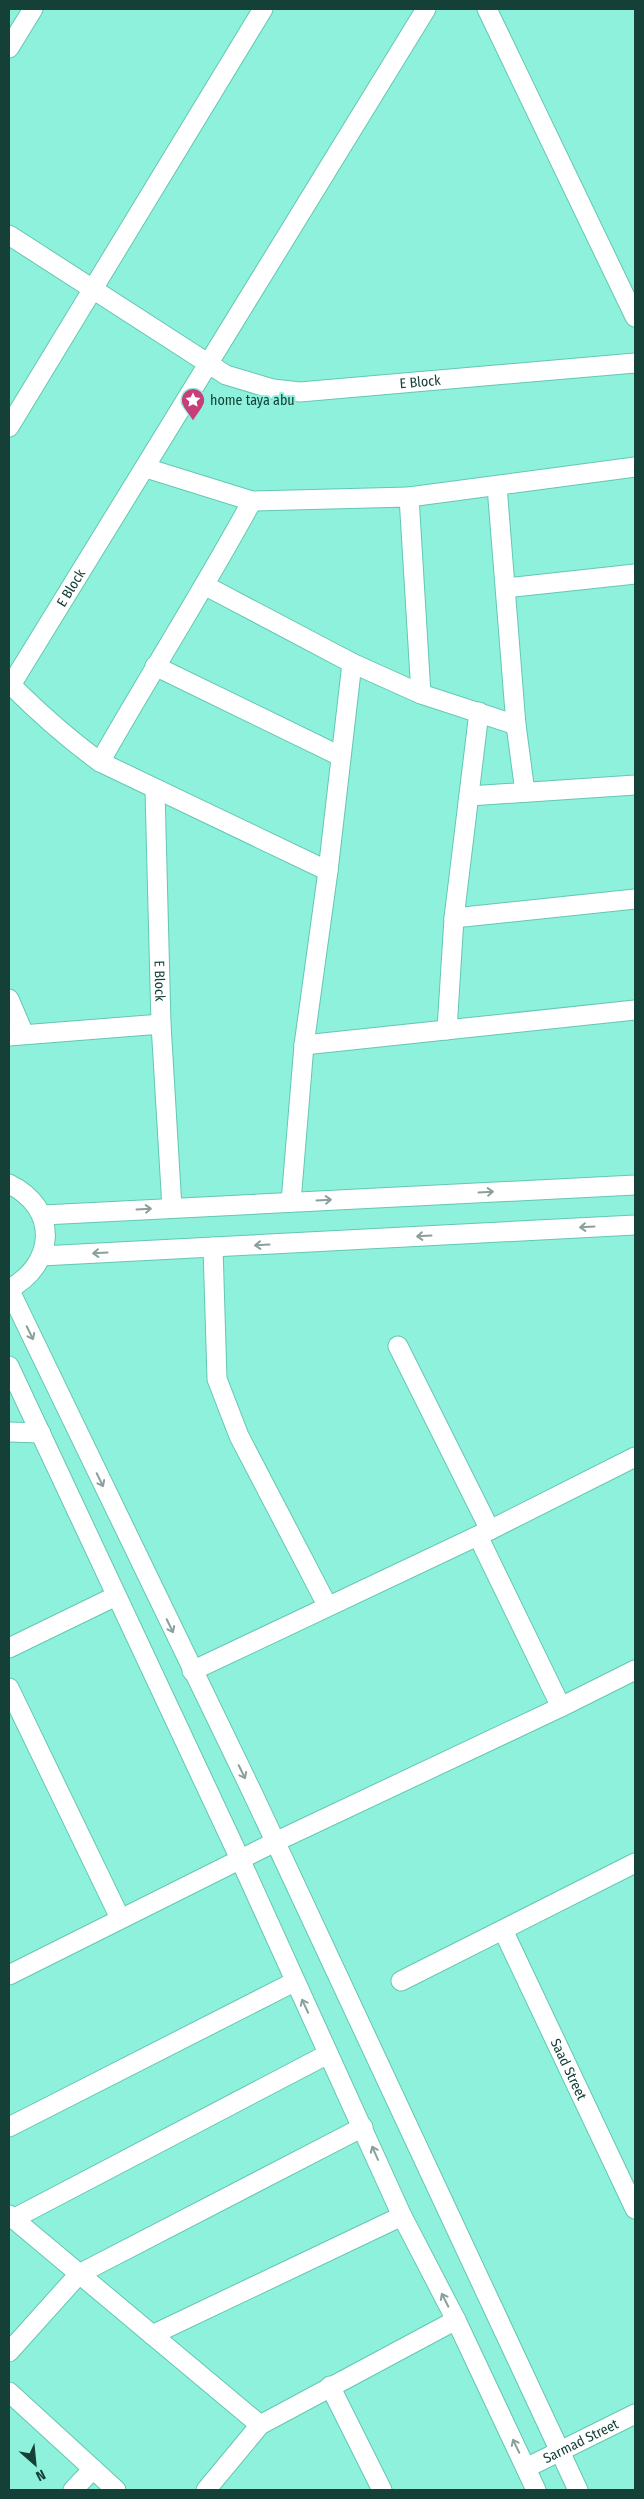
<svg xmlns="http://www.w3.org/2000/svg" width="644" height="2499" font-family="'Fira Sans Condensed',sans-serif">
<rect width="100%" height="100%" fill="#8ef1db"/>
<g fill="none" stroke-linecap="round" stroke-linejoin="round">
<g stroke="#64c7b3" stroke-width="21">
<g id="minor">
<path d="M487 9 635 317"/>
<path d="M9 48 33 9"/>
<path id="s1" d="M9 235 226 375 273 389 300 392 635 363"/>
<path d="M9 427 263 9"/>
<path d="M146 468 252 501 409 497 421 694"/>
<path d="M497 486 516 725 525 792"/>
<path d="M409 497 635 467"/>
<path d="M206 586 352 663 421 694 516 725"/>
<path d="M506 588 635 574"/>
<path d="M155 666 340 756"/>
<path d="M9 683C38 712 67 738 100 762L328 871"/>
<path id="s2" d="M11 685 426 9"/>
<path d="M100 762C150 674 204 589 252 501"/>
<path id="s3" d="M155 790 161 1024"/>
<path d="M469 796 635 785"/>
<path d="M454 918 635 899"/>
<path d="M9 999 24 1034"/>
<path d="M447 1030 454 918 479 712"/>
<path d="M9 1036 161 1024 172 1208"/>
<path d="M304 1045 635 1010"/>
<path d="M9 1184C59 1208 56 1264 9 1289"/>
<path d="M291 1202 304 1045 328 871 352 663"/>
<path d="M43 1215 635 1185"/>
<path d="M213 1247 217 1379 239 1436 327 1605"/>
<path d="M41 1256 635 1225"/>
<path d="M9 1289 253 1794 578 2490"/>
<path d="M398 1346 490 1530"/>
<path d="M9 1366 240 1859 402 2216 456 2320 536 2490"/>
<path d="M9 1432 41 1433"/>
<path d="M478 1536 561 1707"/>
<path d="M9 1648 116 1596"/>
<path d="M192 1671 490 1530 635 1457"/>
<path d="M9 1688 120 1918"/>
<path id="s4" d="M503 1930 635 2209"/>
<path d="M9 1975 275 1842 561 1707 635 1670"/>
<path d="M401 1981 635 1863"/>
<path d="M9 2127 294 1982"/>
<path d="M9 2215 260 2425"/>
<path d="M13 2219 328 2054"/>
<path d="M152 2335 402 2216"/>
<path d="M9 2352 79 2274 363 2127"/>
<path d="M330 2386 382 2490"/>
<path d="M9 2392 116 2490"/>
<path id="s5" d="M526 2468 635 2414"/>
<path d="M73 2490 93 2469"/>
<path d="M206 2490 260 2425 456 2320"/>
</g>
</g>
<use href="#minor" stroke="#fff" stroke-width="19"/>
</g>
<defs><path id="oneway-shaft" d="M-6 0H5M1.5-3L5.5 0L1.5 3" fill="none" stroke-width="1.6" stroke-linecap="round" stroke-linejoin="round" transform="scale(1.25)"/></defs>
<g stroke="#8aa09c">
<use href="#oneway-shaft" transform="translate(486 1192) rotate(-3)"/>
<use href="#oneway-shaft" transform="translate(324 1200) rotate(-3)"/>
<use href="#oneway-shaft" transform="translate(144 1209) rotate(-3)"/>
<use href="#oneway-shaft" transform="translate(587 1227) rotate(177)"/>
<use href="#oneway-shaft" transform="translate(424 1236) rotate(177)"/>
<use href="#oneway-shaft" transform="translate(262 1245) rotate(177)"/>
<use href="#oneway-shaft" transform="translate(100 1253) rotate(177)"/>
<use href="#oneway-shaft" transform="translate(30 1333) rotate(64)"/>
<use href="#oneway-shaft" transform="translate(100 1480) rotate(64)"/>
<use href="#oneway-shaft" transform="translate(170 1626) rotate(64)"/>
<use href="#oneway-shaft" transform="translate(242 1772) rotate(64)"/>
<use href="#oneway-shaft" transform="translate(305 2006) rotate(-115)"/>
<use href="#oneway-shaft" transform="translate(375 2153) rotate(-114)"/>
<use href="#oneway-shaft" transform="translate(445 2300) rotate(-117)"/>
<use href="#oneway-shaft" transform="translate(516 2446) rotate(-116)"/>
</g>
<defs>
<g id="sight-pin" transform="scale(1.25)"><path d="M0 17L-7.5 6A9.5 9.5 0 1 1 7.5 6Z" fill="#c73e78" stroke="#8ef1db"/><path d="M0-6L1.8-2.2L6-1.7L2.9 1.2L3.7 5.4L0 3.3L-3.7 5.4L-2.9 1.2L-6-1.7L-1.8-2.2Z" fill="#fff"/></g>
</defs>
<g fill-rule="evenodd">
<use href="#sight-pin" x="193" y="400"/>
</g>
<g text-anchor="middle" stroke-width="4" stroke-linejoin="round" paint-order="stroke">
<g font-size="14" fill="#154038" stroke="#8ef1db">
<text dy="5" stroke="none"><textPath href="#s1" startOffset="455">E Block</textPath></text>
<text dy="5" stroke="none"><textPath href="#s2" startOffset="114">E Block</textPath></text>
<text dy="5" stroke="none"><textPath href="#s3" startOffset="191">E Block</textPath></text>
<text dy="5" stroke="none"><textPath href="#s4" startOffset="154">Saad Street</textPath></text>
<text dy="5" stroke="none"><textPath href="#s5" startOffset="61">Sarmad Street</textPath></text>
</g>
<g font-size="14" fill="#154038" stroke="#8ef1db" text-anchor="start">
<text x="210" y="405">home taya abu</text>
</g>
</g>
<rect width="644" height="2499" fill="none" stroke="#154038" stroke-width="20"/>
<g transform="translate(35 2464) rotate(153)" stroke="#8ef1db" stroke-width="4" paint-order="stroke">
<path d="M0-4L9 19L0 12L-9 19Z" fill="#154038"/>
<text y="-8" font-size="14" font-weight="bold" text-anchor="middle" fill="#154038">N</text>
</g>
</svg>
